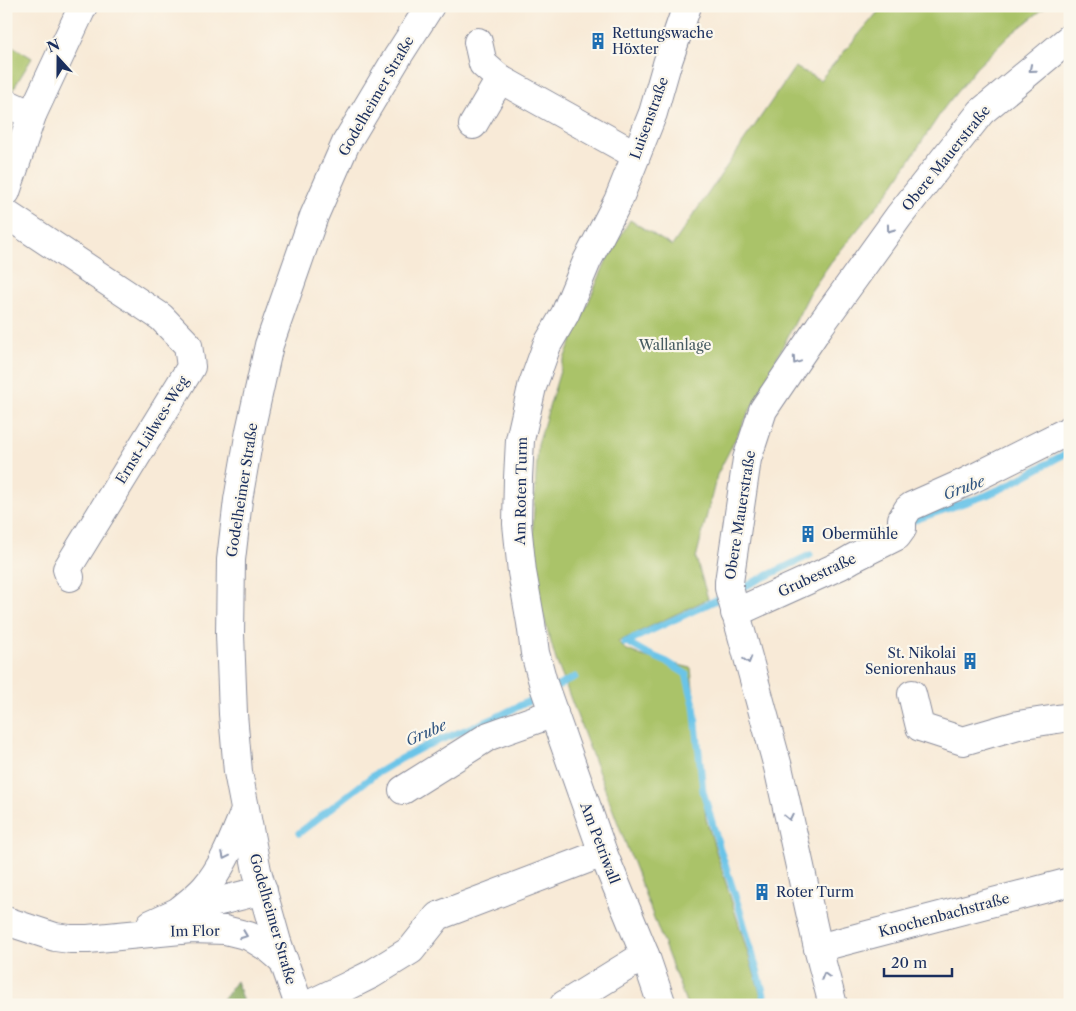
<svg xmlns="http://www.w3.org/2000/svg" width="1076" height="1011" font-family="'Libre Caslon Text',serif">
<rect width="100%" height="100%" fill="#fbf7ec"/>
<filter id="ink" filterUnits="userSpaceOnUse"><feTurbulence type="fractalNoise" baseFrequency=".02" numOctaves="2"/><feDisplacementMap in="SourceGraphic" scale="10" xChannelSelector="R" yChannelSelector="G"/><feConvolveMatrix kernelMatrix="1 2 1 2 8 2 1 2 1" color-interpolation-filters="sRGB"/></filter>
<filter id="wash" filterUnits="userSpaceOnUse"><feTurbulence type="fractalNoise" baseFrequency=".0096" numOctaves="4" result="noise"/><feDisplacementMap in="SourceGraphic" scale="20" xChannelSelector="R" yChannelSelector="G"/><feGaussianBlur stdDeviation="1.12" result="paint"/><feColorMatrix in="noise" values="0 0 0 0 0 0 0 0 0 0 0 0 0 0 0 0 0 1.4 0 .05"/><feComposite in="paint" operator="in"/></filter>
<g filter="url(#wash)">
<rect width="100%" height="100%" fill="#f8ead7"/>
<g fill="#aac369" stroke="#627964">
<path d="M883 6H1047L1010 35 976 68 944 108 890 190 831 262 811 291 717 475 696 558 708 599 618 642 625 649 642 656 691 668 706 819 764 1005H687L556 660 537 594 533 525 538 444 563 361 607 259 630 220 672 246 795 67 820 80Z"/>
<path d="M6 42 32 58 12 91 6 87Z"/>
</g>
<path fill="#87a95d" stroke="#516c5e" d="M236 981 244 1005H217L224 998Z"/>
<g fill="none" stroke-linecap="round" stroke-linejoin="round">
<g stroke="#6ac4e8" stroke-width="7">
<path d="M909 522 987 495 1007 486 1070 451"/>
<path d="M861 537 878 532"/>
<path d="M735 591 810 555"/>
<path d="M627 642 646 653 667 662 686 674 694 705 703 791 719 846 741 914 767 1005"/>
<path d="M624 643 725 596"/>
<path d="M550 690 575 677"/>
<path d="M299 833 374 775 399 760 425 746 495 718 541 695"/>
</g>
</g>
</g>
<g filter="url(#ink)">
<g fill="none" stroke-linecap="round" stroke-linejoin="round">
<g stroke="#8a8c9a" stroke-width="30">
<g id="minor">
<path d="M478 42 483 64 500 79 636 155"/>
<path d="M6 103 32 115"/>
<path d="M473 125 500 79"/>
<path d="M6 192 32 115 83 6"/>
<path d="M6 214 161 317 188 345 191 367 67 569 70 577"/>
<path d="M735 613 841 565 853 558 897 536 902 529V519L908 509 912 506 966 482 1070 430"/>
<path d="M912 694 920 727 963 741 1018 725 1070 717"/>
<path d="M403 790 489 736 554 713"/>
<path d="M181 909C190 902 198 896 205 888 224 866 234 837 245 811"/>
<path d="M6 921 55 937 70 939H88L191 929 225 930 249 936 270 949 284 961"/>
<path d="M151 924 177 912 263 890"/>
<path d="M818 948 1070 882"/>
<path d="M308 1005 346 987 372 974 411 950 438 916 603 853"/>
<path d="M564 1005 645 955"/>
<path d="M662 1005 645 955 603 853 544 686 535 653 531 623 522 572 517 524 518 478 520 440 532 387 547 345 565 314 587 261 618 201 653 113 667 64 687 6"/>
<path d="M833 1005 818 948 778 767 729 588V582L747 459 763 410 819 327 899 216 981 112 1070 38"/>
</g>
</g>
<g stroke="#8a8c9a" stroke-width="30">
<path id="major" d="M299 1005 277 942 257 871 238 772 233 714 230 634 231 560 238 500 250 431 269 345 314 216 346 143 398 56 430 6"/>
</g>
<use href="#minor" stroke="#fff" stroke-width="28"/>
<use href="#major" stroke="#fff" stroke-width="28"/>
</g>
<defs><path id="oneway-chevron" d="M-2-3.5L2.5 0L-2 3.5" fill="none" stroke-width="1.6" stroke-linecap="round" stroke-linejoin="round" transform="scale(1.25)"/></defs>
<g stroke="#8d97ae">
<use href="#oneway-chevron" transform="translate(1032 69) rotate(140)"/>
<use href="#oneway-chevron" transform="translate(890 229) rotate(126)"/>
<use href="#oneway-chevron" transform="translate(796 361) rotate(124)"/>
<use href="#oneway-chevron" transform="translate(748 660) rotate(74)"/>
<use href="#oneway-chevron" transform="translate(789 817) rotate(78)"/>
<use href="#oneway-chevron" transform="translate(225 856) rotate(116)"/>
<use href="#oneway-chevron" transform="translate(244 935) rotate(21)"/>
<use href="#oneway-chevron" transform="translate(825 976) rotate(-106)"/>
</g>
</g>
<defs>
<g id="building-bare" transform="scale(1.35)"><path d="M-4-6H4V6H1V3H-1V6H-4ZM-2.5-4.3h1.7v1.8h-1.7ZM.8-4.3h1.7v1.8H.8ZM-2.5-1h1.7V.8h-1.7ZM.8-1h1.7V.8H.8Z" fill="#1f6fb2" stroke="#fbf7ec" stroke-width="2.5" paint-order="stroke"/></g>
</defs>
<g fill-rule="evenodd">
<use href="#building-bare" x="598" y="41"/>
<use href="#building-bare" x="808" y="534"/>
<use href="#building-bare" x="970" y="661"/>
<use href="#building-bare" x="762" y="892"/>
</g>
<g text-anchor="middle" stroke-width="4.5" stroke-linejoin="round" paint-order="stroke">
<g font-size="14" fill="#1b2f5e" stroke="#fbf7ec" text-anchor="start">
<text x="612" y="38">Rettungswache<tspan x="612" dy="16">Höxter</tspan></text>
<text x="822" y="539">Obermühle</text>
<text x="956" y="658" text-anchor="end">St. Nikolai<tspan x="956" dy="16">Seniorenhaus</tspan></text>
<text x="776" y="897">Roter Turm</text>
</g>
<g font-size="14" fill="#1b2f5e" stroke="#fbf7ec">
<text transform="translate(376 96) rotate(-60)" y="5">Godelheimer Straße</text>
<text transform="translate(649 118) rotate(-70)" y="5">Luisenstraße</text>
<text transform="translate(946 158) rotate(-51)" y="5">Obere Mauerstraße</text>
<text transform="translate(152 430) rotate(-58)" y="5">Ernst-Lülwes-Weg</text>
<text transform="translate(242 490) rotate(-81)" y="5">Godelheimer Straße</text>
<text transform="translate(521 491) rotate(-89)" y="5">Am Roten Turm</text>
<text transform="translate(740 515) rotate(-81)" y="5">Obere Mauerstraße</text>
<text transform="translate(817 575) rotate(-25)" y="5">Grubestraße</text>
<text transform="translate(600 843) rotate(69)" y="5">Am Petriwall</text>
<text transform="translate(944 915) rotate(-15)" y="5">Knochenbachstraße</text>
<text transform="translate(273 919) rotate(74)" y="5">Godelheimer Straße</text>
<text transform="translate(195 931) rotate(-1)" y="5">Im Flor</text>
</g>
<g font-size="14" fill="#465b61" stroke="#fbf7ec">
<text x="675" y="350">Wallanlage</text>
</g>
<g font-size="15" font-style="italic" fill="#2f5480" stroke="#fbf7ec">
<text transform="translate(964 488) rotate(-20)" y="5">Grube</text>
<text transform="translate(426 733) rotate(-24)" y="5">Grube</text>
</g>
</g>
<rect width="1076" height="1011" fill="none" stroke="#fbf7ec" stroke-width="25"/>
<g transform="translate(58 58) rotate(339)" stroke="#fbf7ec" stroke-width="4" paint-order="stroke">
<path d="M0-4L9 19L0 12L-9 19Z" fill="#1b2f5e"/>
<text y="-8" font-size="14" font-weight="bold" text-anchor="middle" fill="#1b2f5e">N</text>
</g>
<path d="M884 968v8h68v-8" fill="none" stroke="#1b2f5e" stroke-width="2.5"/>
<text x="891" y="968" font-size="15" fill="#1b2f5e" stroke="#fbf7ec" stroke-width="4" paint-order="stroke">20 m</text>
</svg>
